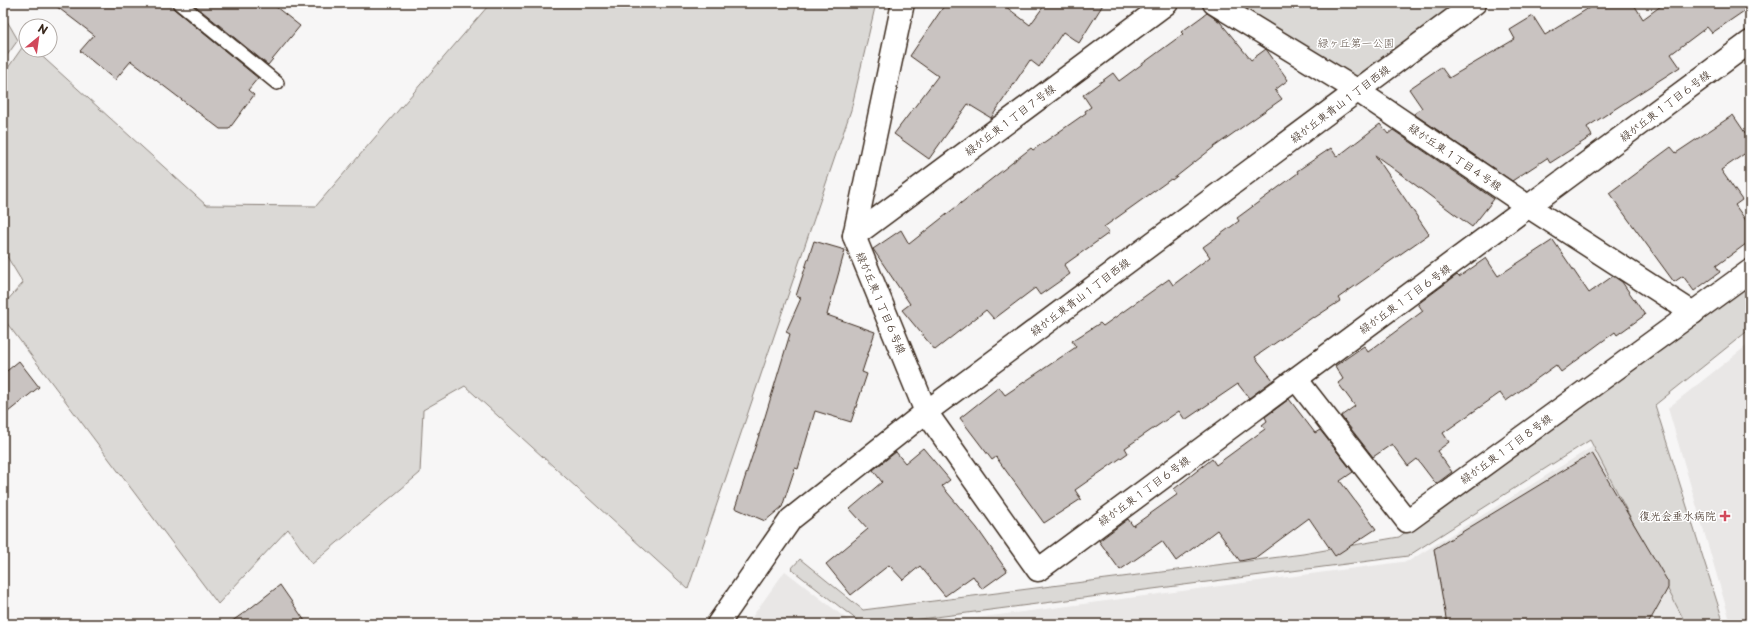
<svg xmlns="http://www.w3.org/2000/svg" width="1753" height="627" font-family="'Playpen Sans','Klee One',sans-serif">
<rect width="100%" height="100%" fill="#f7f6f6"/>
<filter id="ink" filterUnits="userSpaceOnUse"><feTurbulence type="fractalNoise" baseFrequency=".025" numOctaves="2"/><feDisplacementMap in="SourceGraphic" scale="8" xChannelSelector="R" yChannelSelector="G"/><feConvolveMatrix kernelMatrix="1 2 1 2 8 2 1 2 1" color-interpolation-filters="sRGB"/></filter>
<g filter="url(#ink)">
<g fill="#e9e7e6">
<path d="M1750 343V624H1731L1668 408Z"/>
<path d="M1619 430 1702 624H931L1409 561Z"/>
<path d="M785 571 853 624H747Z"/>
</g>
<g fill="#dbd9d6" stroke="#8b827a">
<path d="M486 3H876L851 110 688 589 465 386 423 410 420 473 312 564 288 529 218 604 3 318V305L23 283 3 250V75L26 42V50H35L206 205 316 206 488 6Z"/>
<path d="M1223 3H1475L1358 91Z"/>
<path d="M3 14 18 40 3 61Z"/>
<path d="M1750 275V329L1655 405 1724 624H1686L1590 440 1408 556 882 624H862L791 569 800 559 863 610 1303 554 1399 537Z"/>
</g>
<g fill="#c9c3c1" stroke="#3b2a1e">
<path d="M52 3H171L174 9 258 78 248 90 254 95 229 129H220L131 61 115 80 80 51 94 35Z"/>
<path d="M192 3H271L300 26 268 65Z"/>
<path d="M946 3H1001L1030 25 1046 3H1104L1079 43 1063 32 1039 67 1030 60 991 118 968 104 929 159 894 134 938 76 910 56Z"/>
<path d="M1597 3H1633L1643 19 1665 3H1750V7L1712 33 1707 27 1671 54 1680 67 1587 127 1592 136 1550 163 1547 158 1512 181 1414 114 1422 108 1409 89 1441 67 1449 78 1515 39 1510 30 1533 16 1545 35Z"/>
<path d="M1207 13 1220 22 1251 60 1266 49 1288 80 1275 90 1282 99 1214 147 1172 180 1171 179 1104 227 1109 233 1064 265 1070 274 1040 295 1035 288 994 319 986 310 935 350 902 310 910 304 873 249 901 230 909 244 1031 148 1033 150 1086 113 1085 111 1091 107 1083 95 1113 73 1119 81 1183 34 1181 32Z"/>
<path d="M1733 115 1750 140V150L1721 170 1742 200 1735 205 1750 226V241L1716 266 1720 272 1694 291 1683 276 1674 282 1609 193 1671 147 1676 153Z"/>
<path d="M1380 124 1388 134 1393 130 1494 199 1472 227 1375 155 1429 234 1338 298 1340 301 1314 318 1313 317 1255 357 1273 380 1249 398 1238 384 1185 420 1179 411 1125 448 1128 453 1075 490 1081 499 1044 523 996 457 992 460 960 418 999 387 1005 395 1076 347 1072 341 1100 323 1103 326 1169 279 1173 285 1210 257 1203 247 1239 221 1237 218 1298 173 1297 171 1331 148 1337 157Z"/>
<path d="M1553 240 1589 293 1613 276 1622 282 1645 315 1617 335 1615 332 1561 372 1556 365 1506 401 1500 393 1443 433 1449 442 1437 451 1452 472 1436 484 1417 459 1408 466 1392 444 1373 457 1341 416 1355 406 1338 383 1343 379 1335 366 1364 346 1368 352 1423 311 1418 304 1457 275 1459 277 1486 258 1498 276Z"/>
<path d="M814 241 845 250 827 315 875 332 862 372 867 374 851 422 815 411 798 469 795 468 782 507 765 521 735 508 764 420 790 334 786 332 801 298 796 296Z"/>
<path d="M19 361 39 387 3 416V374Z"/>
<path d="M1289 399 1315 433 1320 430 1353 472 1340 481 1376 529 1335 556 1309 518 1255 558 1240 561 1217 530 1176 561 1162 541 1120 570 1099 541 1128 519 1133 526 1178 494 1174 489 1212 459 1216 465 1265 429 1262 425 1267 421 1265 417Z"/>
<path d="M923 448 950 480 942 486 977 528 1007 571 982 589 973 576 945 596 920 566 903 580 889 565 851 595 826 564 868 529 850 509 882 482 873 470 896 452 905 463Z"/>
<path d="M1592 453 1668 582V588L1648 624H1447L1434 549Z"/>
<path d="M280 585 307 624H228L248 610Z"/>
</g>
<g fill="none" stroke-linecap="round" stroke-linejoin="round">
<g stroke="#3b2a1e" stroke-width="16">
<path id="lane" d="M179 3 277 83"/>
</g>
<g stroke="#3b2a1e" stroke-width="25">
<g id="street">
<path d="M903 3 854 236 926 412 1038 570 1750 42"/>
<path d="M1214 3 1358 91 1529 207 1693 313"/>
<path d="M854 236 1167 3"/>
<path d="M1296 379 1407 521 1750 271"/>
</g>
</g>
<g stroke="#3b2a1e" stroke-width="25">
<path id="secondary" d="M718 624 791 519 926 412 1475 3"/>
</g>
<use href="#lane" stroke="#fff" stroke-width="13"/>
<use href="#street" stroke="#fff" stroke-width="22"/>
<use href="#secondary" stroke="#fff" stroke-width="22"/>
</g>
</g>
<path fill="#d1495b" stroke="#fff" stroke-width="1.5" d="M1723 510h4v4h4v4h-4v4h-4v-4h-4v-4h4z"/>
<g text-anchor="middle" stroke-width="3" stroke-linejoin="round" paint-order="stroke">
<g font-size="11" fill="#63564c" stroke="#fff">
<text x="1356" y="47">緑ヶ丘第一公園</text>
</g>
<g font-size="11" fill="#3b2a1e" stroke="#fff">
<text transform="translate(1340 104) rotate(-37)" y="4">緑が丘東青山１丁目西線</text>
<text transform="translate(1665 106) rotate(-37)" y="4">緑が丘東１丁目６号線</text>
<text transform="translate(1010 120) rotate(-37)" y="4">緑が丘東１丁目７号線</text>
<text transform="translate(1455 157) rotate(34)" y="4">緑が丘東１丁目４号線</text>
<text transform="translate(1080 297) rotate(-37)" y="4">緑が丘東青山１丁目西線</text>
<text transform="translate(1405 299) rotate(-36)" y="4">緑が丘東１丁目６号線</text>
<text transform="translate(881 303) rotate(67)" y="4">緑が丘東１丁目６号線</text>
<text transform="translate(1506 449) rotate(-36)" y="4">緑が丘東１丁目８号線</text>
<text transform="translate(1144 491) rotate(-36)" y="4">緑が丘東１丁目６号線</text>
</g>
<g font-size="11" fill="#3b2a1e" stroke="#fff" text-anchor="end">
<text x="1716" y="520">復光会垂水病院</text>
</g>
</g>
<rect width="1753" height="627" fill="none" stroke="#fff" stroke-width="16"/>
<rect x="8" y="8" width="1737" height="611" fill="none" stroke="#3b2a1e" stroke-width="1.5" filter="url(#ink)"/>
<g transform="translate(38 38) rotate(29)"><circle r="19" fill="#ffffff" stroke="#b1aaa5"/>
<path d="M0-3L7 15L0 10L-7 15Z" fill="#d1495b"/>
<text y="-6" font-size="11" font-weight="bold" text-anchor="middle" fill="#3b2a1e">N</text>
</g>
</svg>
